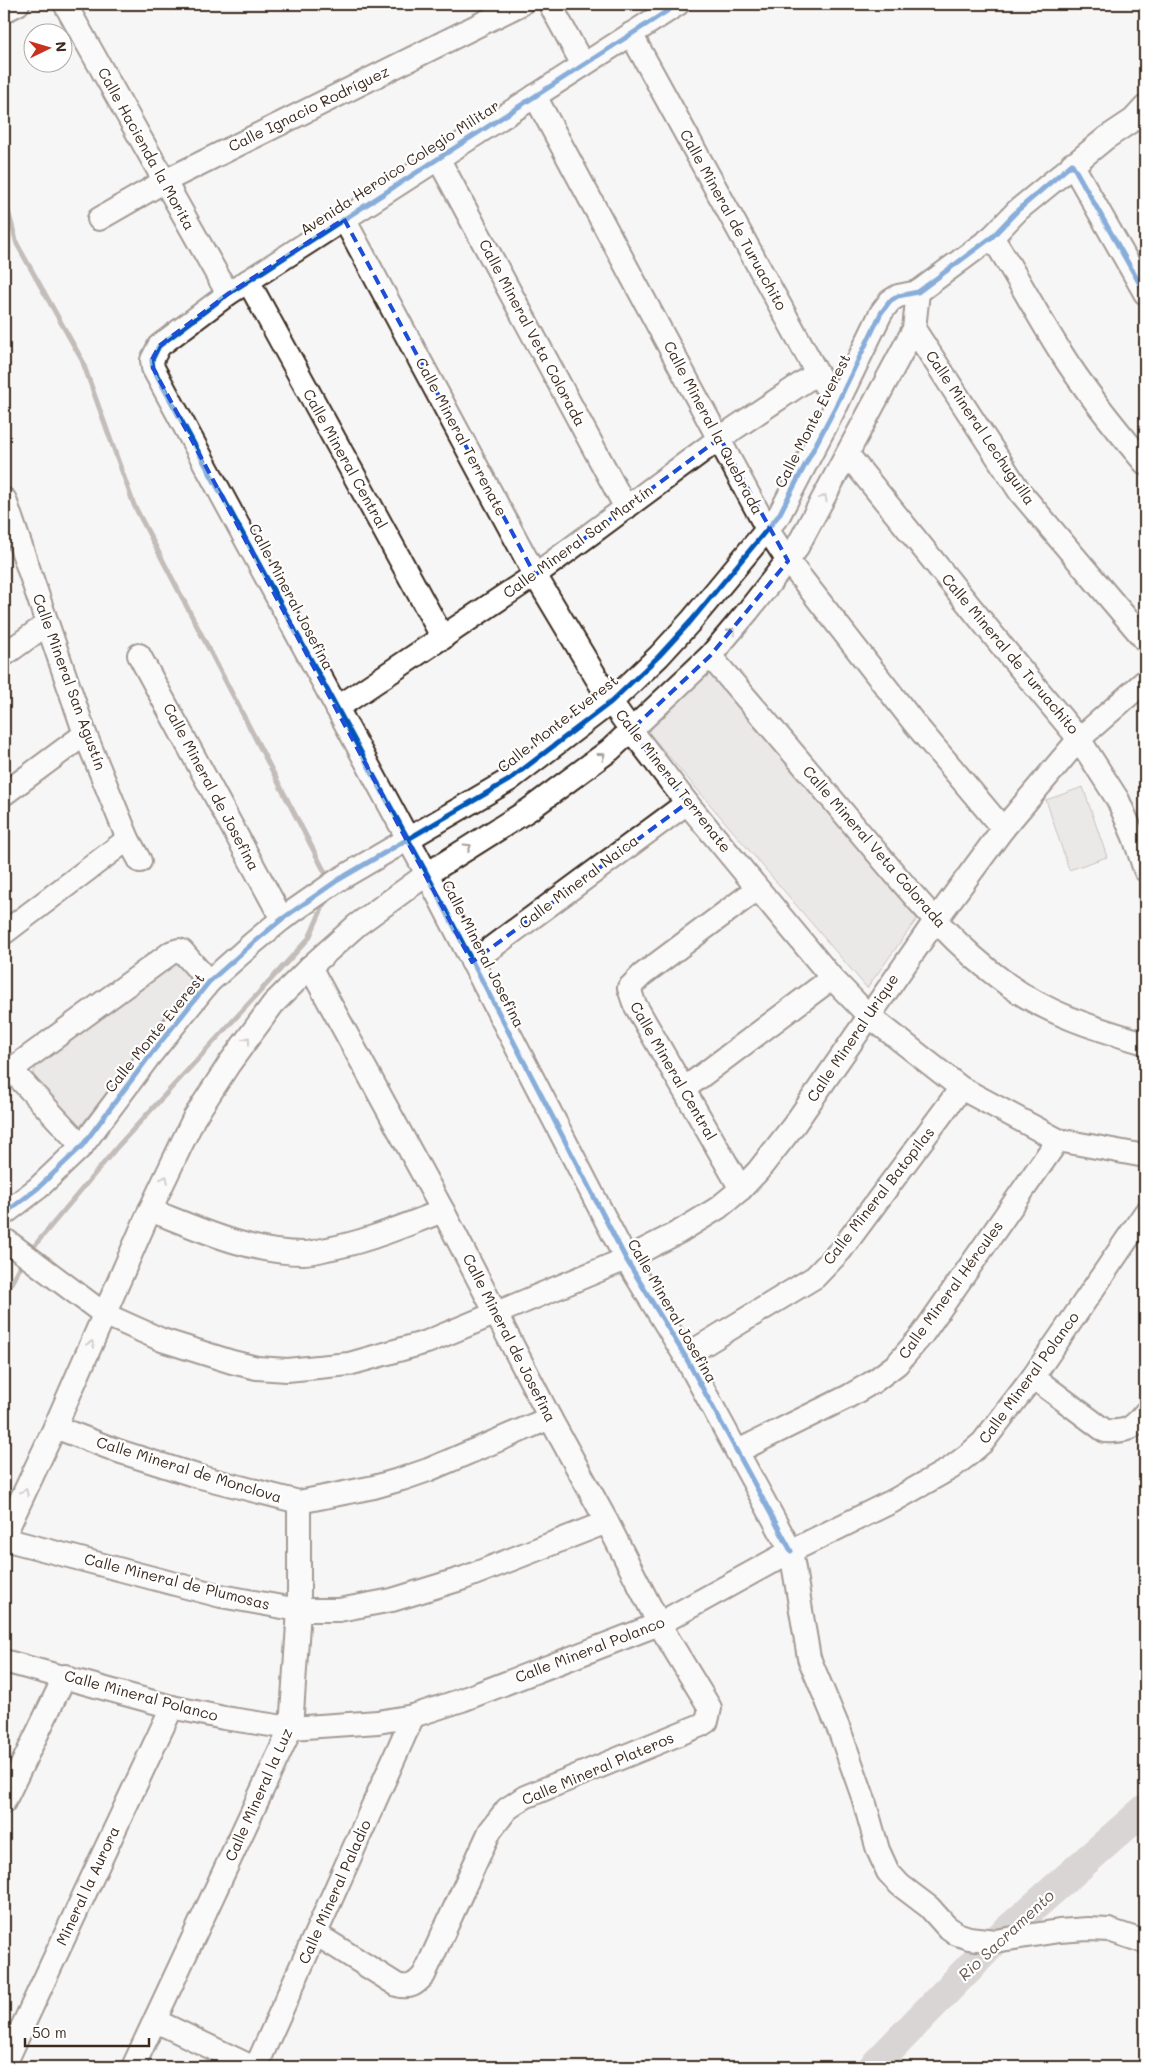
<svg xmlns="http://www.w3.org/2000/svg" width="1149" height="2071" font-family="Mali,sans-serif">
<rect width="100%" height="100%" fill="#f7f6f6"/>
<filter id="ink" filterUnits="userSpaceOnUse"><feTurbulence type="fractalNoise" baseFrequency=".02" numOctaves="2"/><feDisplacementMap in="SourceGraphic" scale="10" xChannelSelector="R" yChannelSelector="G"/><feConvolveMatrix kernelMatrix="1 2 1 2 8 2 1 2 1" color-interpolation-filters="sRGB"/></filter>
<g filter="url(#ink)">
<g fill="#dbd9d6" stroke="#8b827a">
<path d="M712 671 917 919 867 988 648 732Z"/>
<path d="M1083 787 1107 857 1069 870 1046 800Z"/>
<path d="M172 964 184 966 192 973V984L81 1125H73L33 1074 39 1061Z"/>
</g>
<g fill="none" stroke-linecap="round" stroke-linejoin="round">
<g stroke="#847972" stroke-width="5">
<path d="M4 196 17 244 82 360 134 505 329 880"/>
<path d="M30 1251 118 1146 309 938 327 897"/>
<path d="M4 1296 24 1260"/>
</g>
<path stroke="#b4aeaa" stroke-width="30" d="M873 2067 995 1941 1145 1809"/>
<g stroke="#3b2a1e" stroke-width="26">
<g id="minor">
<path d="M65 4 228 294"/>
<path d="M550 4 583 65"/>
<path d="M678 4 228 294 159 346 152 360 153 368 427 874 626 1259 685 1356 791 1551 809 1658 840 1732 863 1797 878 1850 888 1872 900 1885 929 1907 946 1926 957 1934 969 1938 995 1941 1059 1931 1088 1929 1109 1930 1145 1942"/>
<path d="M4 11 18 4"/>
<path d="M631 34 817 373 837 404"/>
<path d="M535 96 767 529 788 561 915 724 1003 829"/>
<path d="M438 158 626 508"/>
<path d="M1072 164 1145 293"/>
<path d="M99 219 165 181 521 4"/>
<path d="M344 219 535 575 611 702 631 730 687 803 832 978 868 1015 961 1088 1058 1140 1145 1156"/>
<path d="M992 237C1016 274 1036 313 1060 351 1085 391 1115 428 1145 463"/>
<path d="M248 281 443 638"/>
<path d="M914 329 1020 492 1145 640"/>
<path d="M848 455 1010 656 1079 739 1118 800 1134 837 1145 870"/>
<path d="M5 500 85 734 128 839 140 861"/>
<path d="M4 655 47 624"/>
<path d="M139 655 282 919"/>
<path d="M710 656C761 715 812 775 862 835 907 888 950 943 1007 984 1048 1014 1096 1029 1145 1043"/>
<path d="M337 708 535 575 720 438 817 373"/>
<path d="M4 794 85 734"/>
<path d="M4 933 128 839"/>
<path d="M472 962 687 803"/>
<path d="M310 967 443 1211 550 1418 607 1522 659 1624 710 1708 707 1721 701 1725 525 1797 507 1809 490 1831 424 1975C416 1984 410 1989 397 1985L316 1934"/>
<path d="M684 1089 832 978"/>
<path d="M82 1146 17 1076 14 1068 16 1066 172 952 179 950 182 951 209 982"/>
<path d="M741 1189 634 1003 629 988 642 975 757 889"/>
<path d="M150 1210C199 1229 250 1253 304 1253 311 1253 319 1251 327 1249 367 1242 405 1225 443 1211"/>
<path d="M4 1214 38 1188 82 1146 151 1054 209 982 253 943 282 919 338 880 509 780 611 702 659 656 691 621 779 515 837 404 881 313 890 301 898 296 918 292 992 237 1018 210 1106 138 1133 120 1145 107"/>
<path d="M4 1239 104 1314 162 1340 232 1362 257 1368 287 1370 349 1364 427 1342 626 1259 679 1232 718 1208 741 1189 758 1171 794 1125 935 921 1003 829 1079 739 1145 681"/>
<path d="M685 1356 815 1277 841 1250 961 1088"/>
<path d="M1033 1377 1105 1431C1127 1432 1132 1429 1145 1413"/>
<path d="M55 1427 118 1451 197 1476 299 1502 374 1487 402 1479 428 1470 550 1418"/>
<path d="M738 1451 849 1396 873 1382 897 1364 922 1335 1058 1140"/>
<path d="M4 1536 55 1427 150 1210 194 1118 229 1064 273 1004 310 967 357 925 427 874 530 809 610 750 710 656 748 611 795 551 914 329 918 292"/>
<path d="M4 1539 221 1596 299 1610H339L392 1600 464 1578 607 1522"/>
<path d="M4 1661 172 1707 224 1718 291 1728 378 1722 413 1716 462 1700 659 1624 791 1551 893 1501 951 1468 968 1455 983 1442 1033 1377 1145 1213"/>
<path d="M4 1802 65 1676"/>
<path d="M156 2021 252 2067"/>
<path d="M4 2066 172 1707"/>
<path d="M133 2067 291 1728 299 1610V1502"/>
<path d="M256 2067 413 1716"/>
</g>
</g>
<use href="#minor" stroke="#fff" stroke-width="22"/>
<g stroke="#fff" stroke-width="8">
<g id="cycleway">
<path d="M678 4 228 294 159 346 152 360 153 368 427 874 626 1259 685 1356 791 1551"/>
<path d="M4 1214 38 1188 82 1146 151 1054 209 982 253 943 282 919 338 880 509 780 611 702 659 656 691 621 779 515 837 404 881 313 890 301 898 296 918 292 992 237 1018 210 1072 164 1145 293"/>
</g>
</g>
<use href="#cycleway" stroke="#0057b8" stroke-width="5"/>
</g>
<defs><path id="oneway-chevron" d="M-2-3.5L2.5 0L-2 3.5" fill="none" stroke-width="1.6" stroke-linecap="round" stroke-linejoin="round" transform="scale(1.25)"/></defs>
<g stroke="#a79f9a">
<use href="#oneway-chevron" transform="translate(824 498) rotate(-61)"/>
<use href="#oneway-chevron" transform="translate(732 631) rotate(-49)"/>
<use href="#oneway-chevron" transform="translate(602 756) rotate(-36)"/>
<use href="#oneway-chevron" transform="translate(468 847) rotate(-32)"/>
<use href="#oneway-chevron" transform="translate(247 1040) rotate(-53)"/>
<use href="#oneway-chevron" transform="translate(165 1179) rotate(-64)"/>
<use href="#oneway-chevron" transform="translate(91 1344) rotate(-67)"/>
<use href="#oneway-chevron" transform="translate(25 1492) rotate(-65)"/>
</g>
</g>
<path d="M0 0H1149V2071H0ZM344 219 535 575 720 438 788 561 710 656 631 730 687 803 472 962 153 368 152 360 159 346 228 294Z" fill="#f7f6f6" fill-opacity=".55" fill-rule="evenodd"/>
<path fill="none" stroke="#1d4ed8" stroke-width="4" stroke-dasharray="10 6" stroke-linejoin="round" d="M344 219 535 575 720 438 788 561 710 656 631 730 687 803 472 962 153 368 152 360 159 346 228 294Z"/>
<g text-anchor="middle" stroke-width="4.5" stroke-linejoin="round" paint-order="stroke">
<g font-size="15" fill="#3b2a1e" stroke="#fff">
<text transform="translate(309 109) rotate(-26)" y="5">Calle Ignacio Rodríguez</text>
<text transform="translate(146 149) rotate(61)" y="5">Calle Hacienda la Morita</text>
<text transform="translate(400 168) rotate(-33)" y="5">Avenida Heroico Colegio Militar</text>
<text transform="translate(733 220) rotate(61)" y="5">Calle Mineral de Turuachito</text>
<text transform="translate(532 333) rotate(62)" y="5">Calle Mineral Veta Colorada</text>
<text transform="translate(813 421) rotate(-63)" y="5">Calle Monte Everest</text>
<text transform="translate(713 428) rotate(62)" y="5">Calle Mineral la Quebrada</text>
<text transform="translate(980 428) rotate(56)" y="5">Calle Mineral Lechuguilla</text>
<text transform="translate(461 437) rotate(62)" y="5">Calle Mineral Terrenate</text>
<text transform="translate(345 459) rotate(61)" y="5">Calle Mineral Central</text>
<text transform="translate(578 542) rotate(-36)" y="5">Calle Mineral San Martín</text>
<text transform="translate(291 597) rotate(62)" y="5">Calle Mineral Josefina</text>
<text transform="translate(1010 654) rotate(50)" y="5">Calle Mineral de Turuachito</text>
<text transform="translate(69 682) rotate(70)" y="5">Calle Mineral San Agustín</text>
<text transform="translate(558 724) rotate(-38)" y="5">Calle Monte Everest</text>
<text transform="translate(673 781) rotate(52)" y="5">Calle Mineral Terrenate</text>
<text transform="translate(211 787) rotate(62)" y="5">Calle Mineral de Josefina</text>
<text transform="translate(874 847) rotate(49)" y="5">Calle Mineral Veta Colorada</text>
<text transform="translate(579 882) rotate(-37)" y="5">Calle Mineral Naica</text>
<text transform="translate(483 954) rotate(63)" y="5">Calle Mineral Josefina</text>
<text transform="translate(155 1033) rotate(-51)" y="5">Calle Monte Everest</text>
<text transform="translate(853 1038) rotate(-56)" y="5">Calle Mineral Urique</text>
<text transform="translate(673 1071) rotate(60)" y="5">Calle Mineral Central</text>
<text transform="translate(879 1196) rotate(-52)" y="5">Calle Mineral Batopilas</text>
<text transform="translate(951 1290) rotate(-54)" y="5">Calle Mineral Hércules</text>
<text transform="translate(672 1311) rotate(60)" y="5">Calle Mineral Josefina</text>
<text transform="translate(509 1338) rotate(63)" y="5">Calle Mineral de Josefina</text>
<text transform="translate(1029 1378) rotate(-54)" y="5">Calle Mineral Polanco</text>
<text transform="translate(189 1470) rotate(17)" y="5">Calle Mineral de Monclova</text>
<text transform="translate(177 1582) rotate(14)" y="5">Calle Mineral de Plumosas</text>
<text transform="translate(590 1650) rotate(-21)" y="5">Calle Mineral Polanco</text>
<text transform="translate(141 1696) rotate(15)" y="5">Calle Mineral Polanco</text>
<text transform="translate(598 1769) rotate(-23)" y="5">Calle Mineral Plateros</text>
<text transform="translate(259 1795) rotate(-66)" y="5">Calle Mineral la Luz</text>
<text transform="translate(88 1886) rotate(-65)" y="5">Mineral la Aurora</text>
<text transform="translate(335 1892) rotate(-66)" y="5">Calle Mineral Paladio</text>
</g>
<g font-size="16" font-style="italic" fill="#65584f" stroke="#fff">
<text transform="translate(1006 1935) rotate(-43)" y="6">Rio Sacramento</text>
</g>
</g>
<rect width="1149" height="2071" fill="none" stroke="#fff" stroke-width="20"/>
<rect x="10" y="10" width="1129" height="2051" fill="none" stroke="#3b2a1e" stroke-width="2" filter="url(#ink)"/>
<g transform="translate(48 48) rotate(85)"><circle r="24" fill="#ffffff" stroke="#b1aaa5"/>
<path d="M0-4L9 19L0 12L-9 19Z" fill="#c8321e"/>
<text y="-8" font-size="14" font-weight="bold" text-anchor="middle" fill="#3b2a1e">N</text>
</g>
<path d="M25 2038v8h124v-8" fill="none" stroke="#3b2a1e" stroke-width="2.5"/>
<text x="32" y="2038" font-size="15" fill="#3b2a1e" stroke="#ffffff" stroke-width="4" paint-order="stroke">50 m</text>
</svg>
